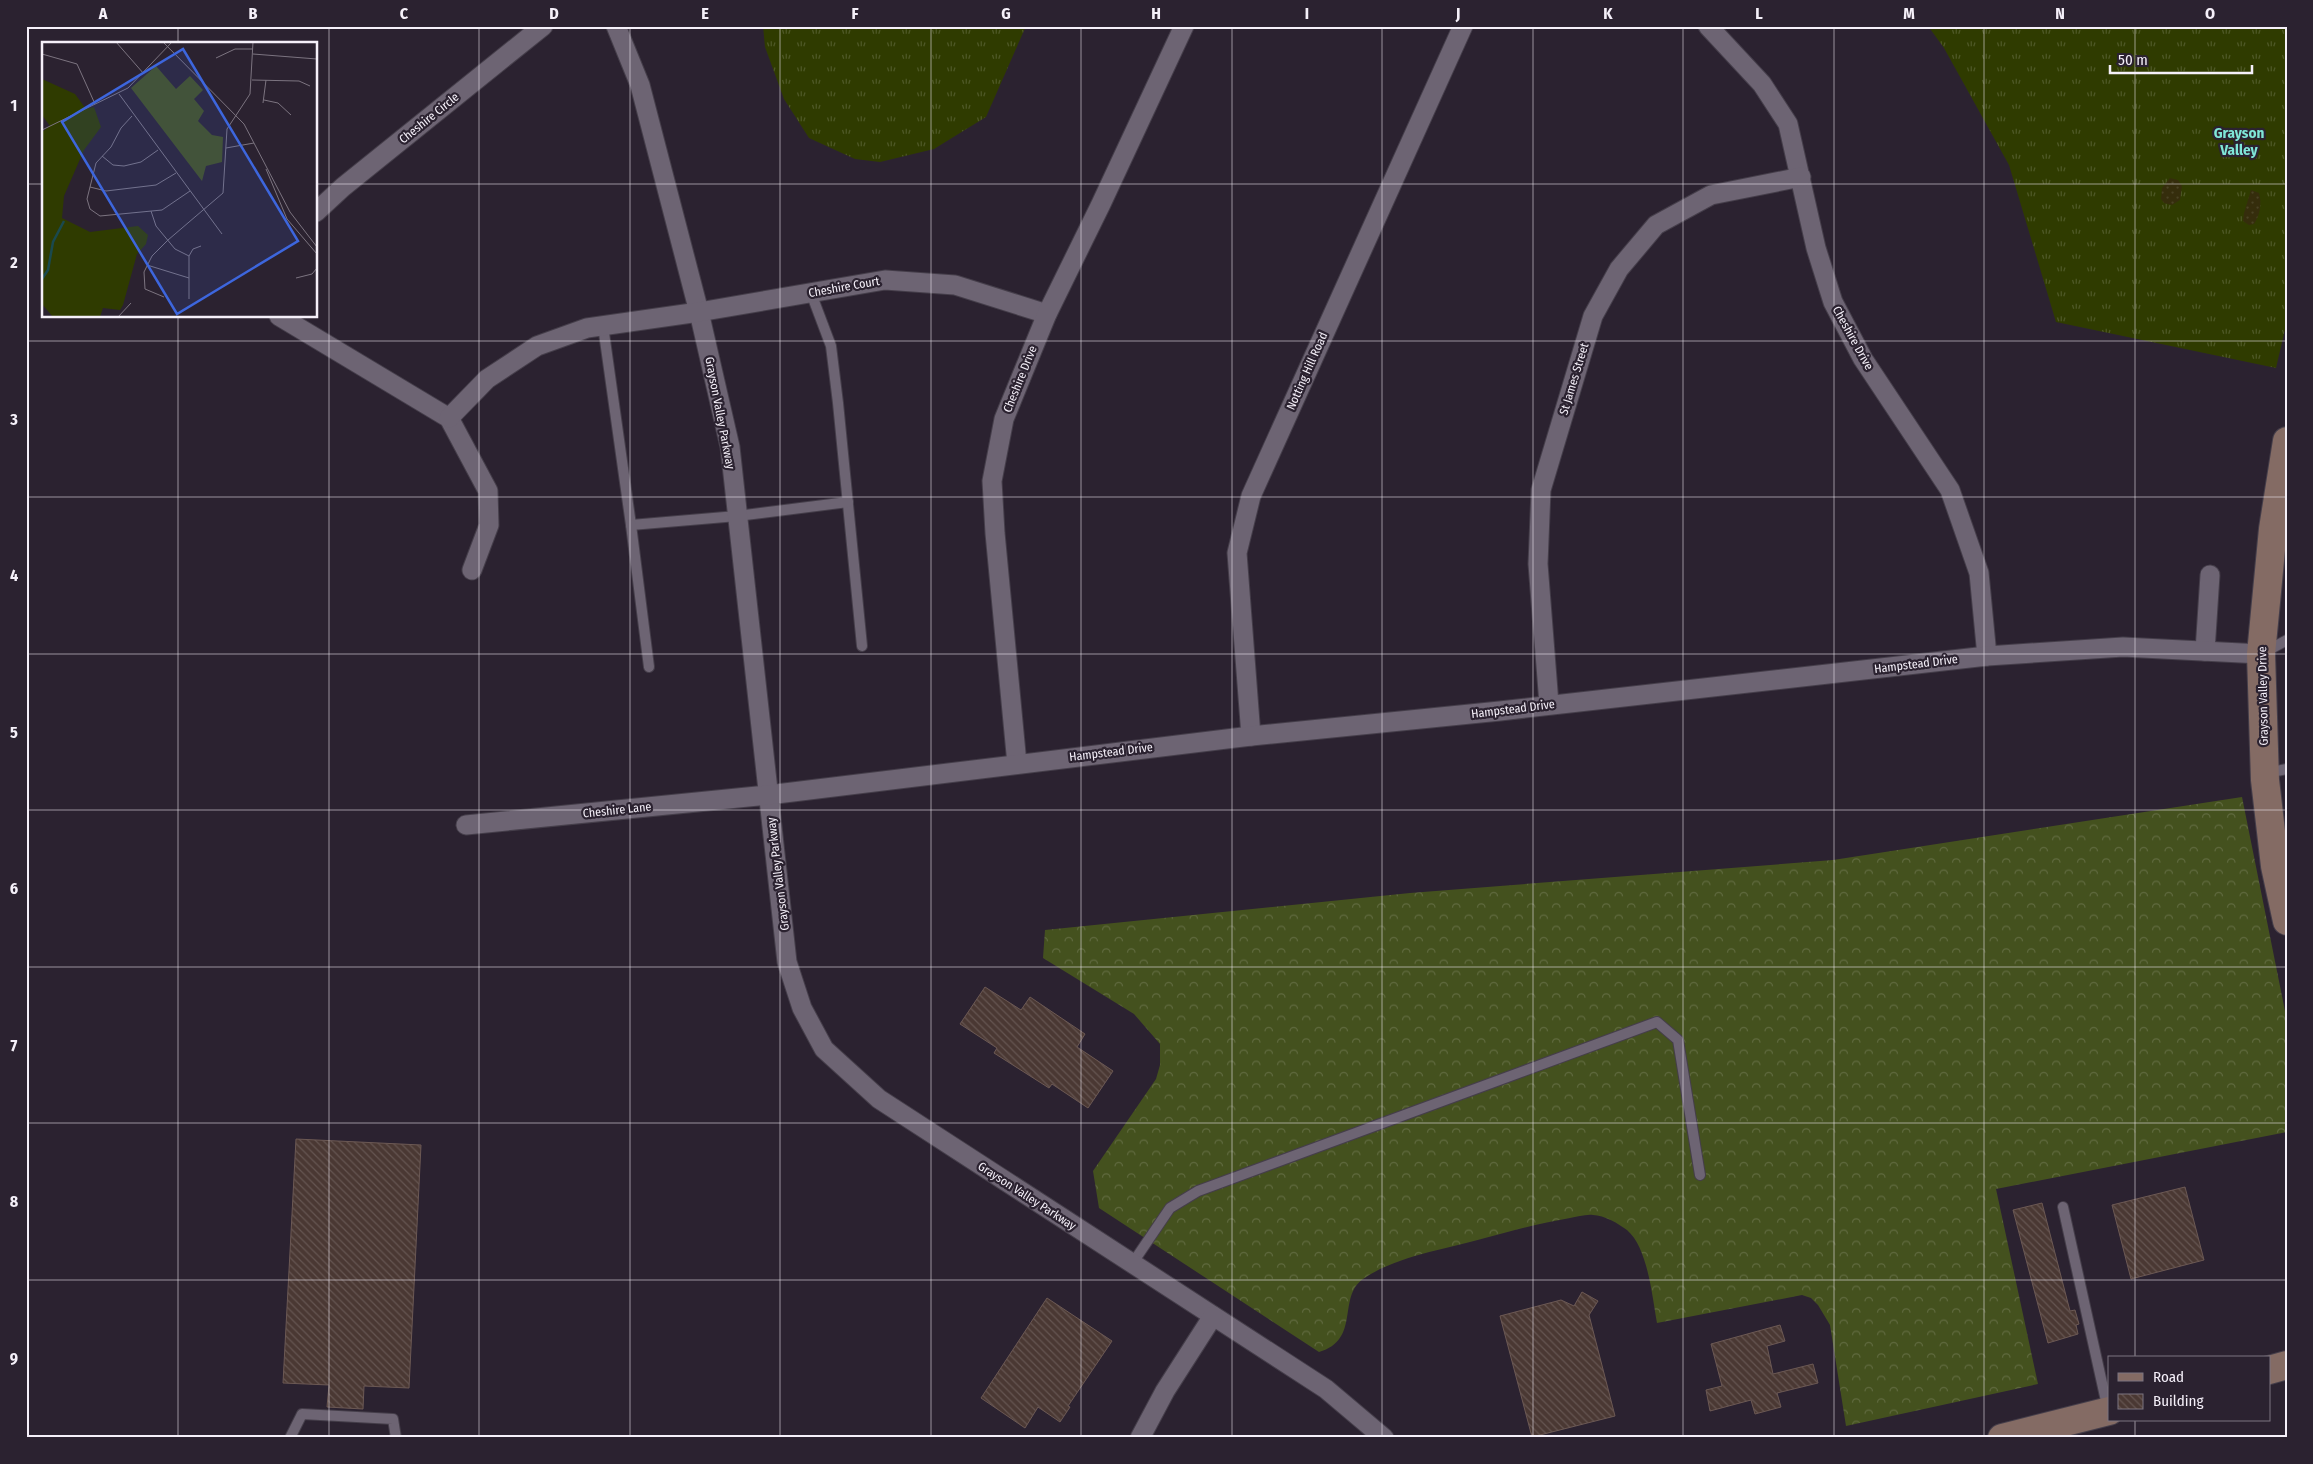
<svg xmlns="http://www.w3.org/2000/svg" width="2313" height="1464" font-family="'Fira Sans Condensed',sans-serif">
<defs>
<pattern id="grass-tufts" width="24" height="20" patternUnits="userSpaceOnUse" patternTransform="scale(1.25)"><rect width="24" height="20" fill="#2f3b00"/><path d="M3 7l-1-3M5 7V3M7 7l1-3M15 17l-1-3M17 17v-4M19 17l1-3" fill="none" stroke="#4e5826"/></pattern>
<pattern id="forest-crowns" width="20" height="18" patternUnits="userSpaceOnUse" patternTransform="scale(1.25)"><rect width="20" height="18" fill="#44511e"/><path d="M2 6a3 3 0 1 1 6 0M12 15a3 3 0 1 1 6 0" fill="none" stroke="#606a3f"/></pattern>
<pattern id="sand-dots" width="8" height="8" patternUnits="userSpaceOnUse" patternTransform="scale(1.25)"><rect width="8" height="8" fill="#352d0c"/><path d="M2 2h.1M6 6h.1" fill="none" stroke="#494224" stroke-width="1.8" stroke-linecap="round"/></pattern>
<pattern id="building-back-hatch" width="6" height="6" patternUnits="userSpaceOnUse" patternTransform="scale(1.25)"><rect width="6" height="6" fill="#4a3833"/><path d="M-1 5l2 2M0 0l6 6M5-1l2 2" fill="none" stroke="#655551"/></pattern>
</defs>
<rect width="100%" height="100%" fill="#2b2230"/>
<g fill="url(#grass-tufts)">
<path d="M763 26H1026L986 117 934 149 880 162 855 159 809 138 784 99 765 47Z"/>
<path d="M1928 26H2287V321L2276 368 2056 322 2009 165 1944 48Z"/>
</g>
<path fill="url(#forest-crowns)" d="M2242 797 2287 1021V1132L1996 1189 2038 1384 1846 1426 1830 1325 1818 1305 1811 1298 1802 1295 1657 1323C1652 1296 1648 1248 1627 1230 1619 1224 1604 1215 1593 1215 1586 1214 1577 1217 1570 1218 1541 1223 1514 1230 1485 1238 1447 1249 1396 1256 1363 1279 1337 1297 1361 1340 1319 1352L1099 1208 1093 1171 1156 1079 1160 1065V1044L1134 1014 1043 958 1045 930 1410 893 1833 860Z"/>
<g fill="url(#sand-dots)">
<path d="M2170 178 2178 180 2182 186 2180 200 2172 205 2164 203 2161 199 2162 188Z"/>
<path d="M2251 190 2259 193C2262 203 2260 215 2254 224L2249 225 2243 221 2244 213Z"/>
</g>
<g fill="url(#building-back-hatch)" stroke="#6c5954">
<path d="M985 987 1021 1010 1030 997 1085 1034 1077 1047 1113 1071 1088 1108 1052 1084 1049 1088 994 1053 997 1048 960 1024Z"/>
<path d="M296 1139 421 1145 409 1388 364 1386 363 1409 327 1407 329 1385 283 1383Z"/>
<path d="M2185 1187 2204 1260 2131 1279 2112 1205Z"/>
<path d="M2042 1203 2070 1311 2075 1310 2079 1324 2076 1325 2078 1334 2048 1343 2013 1210Z"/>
<path d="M1582 1292 1598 1301 1589 1315 1615 1416 1532 1437 1500 1316 1561 1300 1574 1306Z"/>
<path d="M1047 1298 1112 1341 1068 1406 1070 1407 1060 1422 1038 1407 1025 1428 981 1398Z"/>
<path d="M1780 1325 1785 1341 1767 1346 1773 1374 1813 1364 1818 1383 1777 1393 1781 1407 1755 1414 1751 1400 1710 1411 1706 1390 1722 1386 1711 1344Z"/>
</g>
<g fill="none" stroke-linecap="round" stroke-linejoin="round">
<g stroke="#453e4a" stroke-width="12">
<g id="lane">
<path d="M811 293 831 346 838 403 862 646"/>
<path d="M603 326 631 525 737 516 848 502"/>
<path d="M631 525 649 667"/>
<path d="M2263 653 2287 640"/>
<path d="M2266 773 2287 769"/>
<path d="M2063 1207 2108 1410"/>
<path d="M1132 1264 1170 1208 1198 1191 1657 1022 1678 1040 1700 1175"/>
<path d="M290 1438 302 1414 393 1419 396 1438"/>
</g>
</g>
<g stroke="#453e4a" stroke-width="21">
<g id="street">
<path d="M616 26 640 85 699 312 730 447 787 962 802 1008 824 1049 879 1099 1326 1389 1384 1438"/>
<path d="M1708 26 1762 84 1788 124 1816 248 1833 302 1863 359 1950 490 1979 573 1987 656"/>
<path d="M316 212 343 187 543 26"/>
<path d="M279 316 449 418 488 491 489 525 472 570"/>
<path d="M449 418 487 379 537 346 587 328 699 312 885 280 955 285 1047 314"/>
<path d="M2205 651 2210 575"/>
<path d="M1549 704 1538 564 1541 490 1593 316 1619 269 1656 225 1711 195 1801 177"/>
<path d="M1251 736 1237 553 1251 496 1463 26"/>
<path d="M1017 764 995 533 992 481 1004 419 1047 314 1101 204 1184 26"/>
<path d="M466 825 768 795 1251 736 1500 711 1987 656 2123 647 2261 654"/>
<path d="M1140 1438 1165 1391 1213 1316"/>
</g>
</g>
<g stroke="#453e4a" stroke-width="30">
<g id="secondary">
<path d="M2287 441 2273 529 2261 654 2265 780 2275 866 2287 921"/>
<path d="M2269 1370 2287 1365"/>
<path d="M2002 1438 2109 1411"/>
</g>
</g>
<use href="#lane" stroke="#6d6473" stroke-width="10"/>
<use href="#street" stroke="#6d6473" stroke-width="19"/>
<use href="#secondary" stroke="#846b64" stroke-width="28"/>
</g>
<path fill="none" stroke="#f5f0f9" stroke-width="1" stroke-opacity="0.55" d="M178 26V44M329 26V1438M479 26V1438M630 26V1438M780 26V1438M931 26V1438M1081 26V1438M1232 26V1438M1382 26V1438M1533 26V1438M1683 26V1438M1834 26V1438M1984 26V1438M2135 26V1358M26 184H44M316 184H2287M178 316V1438M26 341H2287M26 497H2287M26 654H2287M26 810H2287M26 967H2287M26 1123H2287M26 1280H2287M2135 1420V1438"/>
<g text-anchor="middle" stroke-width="4.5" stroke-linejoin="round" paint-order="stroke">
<g font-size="12" fill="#f5f0f9" stroke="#2b2230">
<text transform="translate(429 118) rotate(-39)" y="4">Cheshire Circle</text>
<text transform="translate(844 287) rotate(-10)" y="4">Cheshire Court</text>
<text transform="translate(1853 338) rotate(61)" y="4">Cheshire Drive</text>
<text transform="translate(1307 371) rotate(-66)" y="4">Notting Hill Road</text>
<text transform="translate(1020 379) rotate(-68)" y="4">Cheshire Drive</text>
<text transform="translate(1574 379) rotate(-73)" y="4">St James Street</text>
<text transform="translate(720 413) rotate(79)" y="4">Grayson Valley Parkway</text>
<text transform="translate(1916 664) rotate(-7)" y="4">Hampstead Drive</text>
<text transform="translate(2263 696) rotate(-91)" y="4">Grayson Valley Drive</text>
<text transform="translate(1513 709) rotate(-7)" y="4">Hampstead Drive</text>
<text transform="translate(1111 752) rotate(-7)" y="4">Hampstead Drive</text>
<text transform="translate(617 810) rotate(-6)" y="4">Cheshire Lane</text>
<text transform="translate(778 874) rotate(-97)" y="4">Grayson Valley Parkway</text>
<text transform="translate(1027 1196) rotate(33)" y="4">Grayson Valley Parkway</text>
</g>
<g font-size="15" font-weight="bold" fill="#7fe6d7" stroke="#2b2230">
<text x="2239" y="138">Grayson<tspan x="2239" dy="17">Valley</tspan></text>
</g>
</g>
<g transform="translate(42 42)">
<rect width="275" height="275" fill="#2b2230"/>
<path d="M0 37 33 52 44 67 52 65 59 85 42 108 22 154 20 176 48 190 96 184 106 193 104 202 95 212 81 263 78 268 61 266 58 275H11L0 262V90L8 84 0 73Z" fill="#2f3b00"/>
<path d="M114 24 134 47 148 34 161 48 152 57 162 69 156 79 170 93 181 95 180 120 164 124 160 139 89 46Z" fill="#44511e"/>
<path fill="none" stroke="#1a494e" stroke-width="2.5" d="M0 237 6 228 11 200 22 179"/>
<path fill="none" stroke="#7c7480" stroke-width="1" d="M74 0 102 32M121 0 202 82 248 170 275 205M0 12 35 22 53 62M211 12 275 17M174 16 193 7H211M210 38 257 39 268 44M77 52 180 192M222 58 236 61 249 73M221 61 224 38M90 74 79 86 69 105 54 121 45 157 48 167 58 174 120 168 148 149M0 88 86 46 130 0M184 106 212 101M60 114 71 123 82 124 99 120 116 108M224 127 245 177 275 212M48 145 64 149 114 143 134 131M109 169 114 184 133 207 147 214M105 223 147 236M254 236 270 232 275 226M122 255 103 247 102 230 110 214 126 198 181 151 185 87 208 52 211 0M147 257V214L151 207 159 204M76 275 89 261"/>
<path fill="#3d66dd" fill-opacity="0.15" stroke="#3d66dd" stroke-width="2.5" d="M141 7 256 199 135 272 20 80Z"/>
<rect width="275" height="275" fill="none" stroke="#f5f0f9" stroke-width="2.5"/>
</g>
<rect width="2313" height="1464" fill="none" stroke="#2b2230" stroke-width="55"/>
<rect x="2108" y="1356" width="162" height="65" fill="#2b2230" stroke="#7c7480"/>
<rect x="2118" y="1373" width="25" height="8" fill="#846b64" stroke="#7c7480"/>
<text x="2153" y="1382" font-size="15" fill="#f5f0f9">Road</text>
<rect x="2118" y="1394" width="25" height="15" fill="url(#building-back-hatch)" stroke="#7c7480"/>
<text x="2153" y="1406" font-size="15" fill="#f5f0f9">Building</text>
<path d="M2110 65v8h142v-8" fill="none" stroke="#f5f0f9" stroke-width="2.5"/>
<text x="2118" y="65" font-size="15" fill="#f5f0f9" stroke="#2b2230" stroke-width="4" paint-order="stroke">50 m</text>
<rect x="28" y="28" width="2258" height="1408" fill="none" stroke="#f5f0f9" stroke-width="2"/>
<g font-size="16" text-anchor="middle" font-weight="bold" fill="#f5f0f9">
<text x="103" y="19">A</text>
<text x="253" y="19">B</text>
<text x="404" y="19">C</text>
<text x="554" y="19">D</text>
<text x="705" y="19">E</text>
<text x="855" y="19">F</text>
<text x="1006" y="19">G</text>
<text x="1156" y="19">H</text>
<text x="1307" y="19">I</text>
<text x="1458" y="19">J</text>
<text x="1608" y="19">K</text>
<text x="1759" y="19">L</text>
<text x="1909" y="19">M</text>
<text x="2060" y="19">N</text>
<text x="2210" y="19">O</text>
<text x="14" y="111">1</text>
<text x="14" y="268">2</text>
<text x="14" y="425">3</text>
<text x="14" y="581">4</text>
<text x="14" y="738">5</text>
<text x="14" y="894">6</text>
<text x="14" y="1051">7</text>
<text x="14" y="1207">8</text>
<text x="14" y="1364">9</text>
</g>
</svg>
